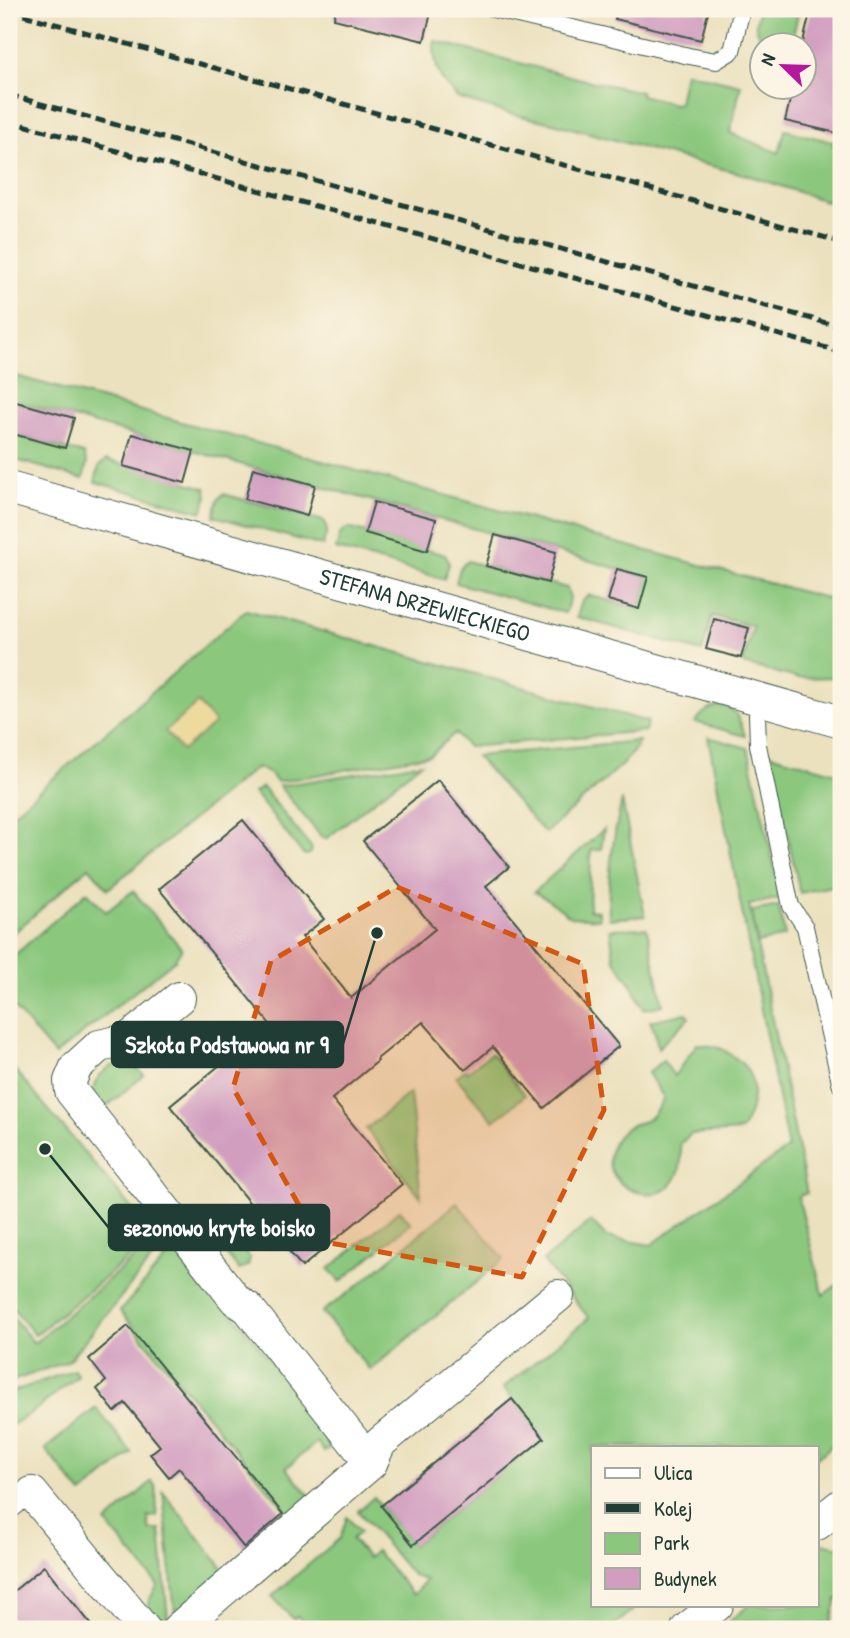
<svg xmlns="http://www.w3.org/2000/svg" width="850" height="1638" font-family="'Patrick Hand',sans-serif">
<rect width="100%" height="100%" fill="#fcf5e5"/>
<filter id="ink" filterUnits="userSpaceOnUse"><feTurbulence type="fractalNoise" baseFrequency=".0143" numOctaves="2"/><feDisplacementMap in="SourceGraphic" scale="14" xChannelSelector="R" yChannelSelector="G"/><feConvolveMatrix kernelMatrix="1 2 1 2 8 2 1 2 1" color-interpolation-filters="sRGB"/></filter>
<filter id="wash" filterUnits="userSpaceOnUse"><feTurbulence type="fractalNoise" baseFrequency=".00686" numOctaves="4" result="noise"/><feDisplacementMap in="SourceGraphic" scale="28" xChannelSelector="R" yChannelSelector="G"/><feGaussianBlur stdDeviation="1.57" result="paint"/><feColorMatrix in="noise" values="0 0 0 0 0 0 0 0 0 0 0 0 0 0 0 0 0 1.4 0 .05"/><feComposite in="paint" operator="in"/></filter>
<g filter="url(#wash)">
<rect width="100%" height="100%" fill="#ebe1be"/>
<g fill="#8bc87e" stroke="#558259" stroke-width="2">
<path d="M759 9H799L791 45C780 46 757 42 756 27 755 22 758 14 759 9Z"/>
<path d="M435 41 581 79 641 92V95L674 104 679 103 685 72 741 85 730 133 779 153 785 130 833 142V146L841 148V206L747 175 699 163 553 123 507 113 457 98C454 93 450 89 446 85 437 74 432 54 435 41Z"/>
<path d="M9 374 610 541 841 602V677L797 678 743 664 753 626 712 616 702 652 577 617 582 601 589 595 639 609 648 577 9 400Z"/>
<path d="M9 433 84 454 87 463 83 479 9 458Z"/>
<path d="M106 460 206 488 207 497 202 512 95 482 99 466Z"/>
<path d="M223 494 324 521 327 531 323 546 214 516 218 500Z"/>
<path d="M348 528 446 555 449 564 444 579 336 549 340 534Z"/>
<path d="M467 561 567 588 570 598 565 613 456 583 460 568Z"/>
<path d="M246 610 648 722 645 731 468 747 455 733 430 755 277 782 271 775 257 767 108 889 89 867 9 937V817Z"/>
<path d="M723 706C738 709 741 723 745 736L695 722C703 712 710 707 723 706Z"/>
<path d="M708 737 748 748 781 898 749 905 807 1193 798 1196 823 1295 841 1282V1438L817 1458V1447H593V1605H639L610 1629H309L298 1616 293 1619 272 1596 340 1538 347 1517 360 1532 352 1539 368 1558 376 1551 413 1595 426 1580 413 1576 358 1511 374 1497 413 1545 543 1438 503 1388 589 1318 543 1261 591 1221 606 1237 651 1245 788 1148Z"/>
<path d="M639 741 633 752 622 765 545 833 476 756Z"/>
<path d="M770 754 840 774 841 782V884L800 893Z"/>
<path d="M421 763 327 838 323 839 279 786Z"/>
<path d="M262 787 311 847 312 850 310 854 305 855 302 853 254 793Z"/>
<path d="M622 800 645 916 609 919C607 877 612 841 622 800Z"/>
<path d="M604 829 601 850H591L589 910 599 911V919L571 917 547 899 534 892Z"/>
<path d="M133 891 182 949 176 957V959L55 1055 9 1002V960L87 892 106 912Z"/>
<path d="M779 906 785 936 758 943 752 911Z"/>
<path d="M647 928 663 1005 644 1009 630 982 614 959 610 929Z"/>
<path d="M687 1013 689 1018 658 1048 655 1032 650 1021Z"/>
<path d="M697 1044C704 1045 713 1045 719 1048 724 1049 729 1054 734 1057 761 1075 756 1106 741 1131L691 1134 680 1144C692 1225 586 1194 614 1142 620 1132 626 1126 638 1123 641 1122 647 1121 648 1119 655 1115 660 1104 664 1098L648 1073 663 1060 674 1076Z"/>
<path d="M491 1053 525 1095 494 1121 456 1077 465 1070 467 1072Z"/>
<path d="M9 1063 155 1236 35 1335 9 1304Z"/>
<path d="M125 1064 138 1069 144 1075 100 1112 93 1093 98 1077 111 1066Z"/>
<path d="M410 1093 421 1197 366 1129Z"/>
<path d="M457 1203 504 1259 370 1370 322 1312 359 1285Z"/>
<path d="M400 1210 411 1223 340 1282 329 1269Z"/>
<path d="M214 1222 221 1224 250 1258 248 1265 239 1270 206 1229Z"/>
<path d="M168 1229 172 1235 68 1361 9 1382V1313L34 1343Z"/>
<path d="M178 1244 328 1434 334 1444 324 1452 317 1442 286 1468 312 1498 289 1514 120 1311Z"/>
<path d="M74 1370 78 1376 34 1411 9 1427V1393Z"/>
<path d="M96 1408 132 1453 82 1494 45 1449Z"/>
<path d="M152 1481 156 1487 157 1516 148 1517 149 1530H160L168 1619 161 1622 153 1618 147 1608 149 1600 158 1585 106 1523Z"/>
<path d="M163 1492 226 1572 175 1614Z"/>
<path d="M823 1543 841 1548V1599H837L829 1629H720L749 1605H817V1548Z"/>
</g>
<path fill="#eeda9e" stroke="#868c69" stroke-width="2" d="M198 703 215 723 182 751 165 731Z"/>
<g id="blocks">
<g fill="#d19ec0">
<path d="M335 9H432L424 41 334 19Z"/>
<path d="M617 9H709L701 40 615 19Z"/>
<path d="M811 9H841V134L785 121 793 88H804V46H802Z"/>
<path d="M9 400 74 418 65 448 9 433Z"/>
<path d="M132 434 194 451 185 483 123 466Z"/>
<path d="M253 468 315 485 307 516 245 499Z"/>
<path d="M374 502 436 519 427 551 365 533Z"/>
<path d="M495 535 556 552 548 583 486 566Z"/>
<path d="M617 569 648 577 639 609 608 600Z"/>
<path d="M714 619 749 628 741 658 706 649Z"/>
<path d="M438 780 509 867 486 886 619 1046 544 1108 493 1047 465 1070 423 1022 377 1059 378 1061 332 1099 402 1184 302 1267 170 1106 270 1024 159 889 243 820 324 919 302 937 351 998 435 929 363 841Z"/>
<path d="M128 1326 283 1514 244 1548 179 1468 169 1477 150 1454 160 1446 125 1403 115 1412 97 1389 106 1381 89 1359Z"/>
<path d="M512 1399 544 1438 413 1545 381 1506Z"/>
<path d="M44 1566 95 1629H9V1595Z"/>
</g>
</g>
</g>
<g filter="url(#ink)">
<use href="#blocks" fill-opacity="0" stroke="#3e5649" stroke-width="2"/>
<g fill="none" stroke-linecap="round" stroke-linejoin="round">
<g stroke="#3e5649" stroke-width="18">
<g id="service">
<path d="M493 9 689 56 716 61 732 51 742 9"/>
<path d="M761 699 757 715 758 745 789 897 791 906 805 927 841 1086"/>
<path d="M9 1512 32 1493"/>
</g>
</g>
<g stroke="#3e5649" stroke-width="34">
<g id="minor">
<path id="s1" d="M9 488 841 722"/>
<path d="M179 998 127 1040 99 1046 76 1067 70 1081 71 1091 236 1300 248 1308 371 1463"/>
<path d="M32 1493 144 1629"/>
<path d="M817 1524 841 1505"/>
<path d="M178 1629 371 1463 380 1443 558 1296"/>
<path d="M687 1629 717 1605"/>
</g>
</g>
<use href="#service" stroke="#fff" stroke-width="16"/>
<use href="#minor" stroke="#fff" stroke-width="32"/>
<g stroke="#1f3d34" stroke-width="5" stroke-dasharray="10 5" stroke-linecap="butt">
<path d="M9 11 841 242"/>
<path d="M9 95 841 327"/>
<path d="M9 121 841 352"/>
</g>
</g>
</g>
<path fill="#d45610" fill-opacity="0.2" stroke="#d45610" stroke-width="5" stroke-dasharray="14 9" stroke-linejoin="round" d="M397 887 583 964 604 1110 522 1277 319 1241 233 1088 271 961Z"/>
<g text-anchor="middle" stroke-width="7" stroke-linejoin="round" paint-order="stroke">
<g font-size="23" fill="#1f3d34" stroke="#fcf5e5">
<text dy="8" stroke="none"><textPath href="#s1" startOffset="432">STEFANA DRZEWIECKIEGO</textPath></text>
</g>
</g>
<path fill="none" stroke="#1f3d34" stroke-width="2.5" d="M377 933L343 1044M45 1149L109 1228"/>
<g fill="#1f3d34" stroke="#fcf5e5" stroke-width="2.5">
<circle cx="377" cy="933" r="7"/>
<circle cx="45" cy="1149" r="7"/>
</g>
<g fill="#1f3d34" stroke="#1f3d34" stroke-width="2.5">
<rect x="112" y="1022" width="231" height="45" rx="7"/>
<rect x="109" y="1205" width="220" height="45" rx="7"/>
</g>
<g font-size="24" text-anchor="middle" font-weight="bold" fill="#fff">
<text x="227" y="1053">Szkoła Podstawowa nr 9</text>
<text x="219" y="1236">sezonowo kryte boisko</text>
</g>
<rect width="850" height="1638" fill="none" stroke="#fcf5e5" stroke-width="35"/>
<rect x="591" y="1446" width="228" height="161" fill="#fcf5e5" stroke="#a4ab9e" stroke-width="2"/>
<rect x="605" y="1468" width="35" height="10" fill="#ffffff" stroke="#a4ab9e" stroke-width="2"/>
<text x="654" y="1480" font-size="21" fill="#1f3d34">Ulica</text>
<rect x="605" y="1503" width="35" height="10" fill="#1f3d34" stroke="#a4ab9e" stroke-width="2"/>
<text x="654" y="1516" font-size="21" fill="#1f3d34">Kolej</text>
<rect x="605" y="1533" width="35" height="21" fill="#8bc87e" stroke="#a4ab9e" stroke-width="2"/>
<text x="654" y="1550" font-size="21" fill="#1f3d34">Park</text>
<rect x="605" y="1568" width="35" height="21" fill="#d19ec0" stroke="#a4ab9e" stroke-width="2"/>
<text x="654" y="1586" font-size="21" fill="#1f3d34">Budynek</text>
<g transform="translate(783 66) rotate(293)"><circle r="33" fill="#fcf5e5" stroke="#a4ab9e" stroke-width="2"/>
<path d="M0-5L12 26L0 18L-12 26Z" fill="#b5179e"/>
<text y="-10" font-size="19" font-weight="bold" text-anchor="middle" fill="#1f3d34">N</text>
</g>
</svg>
